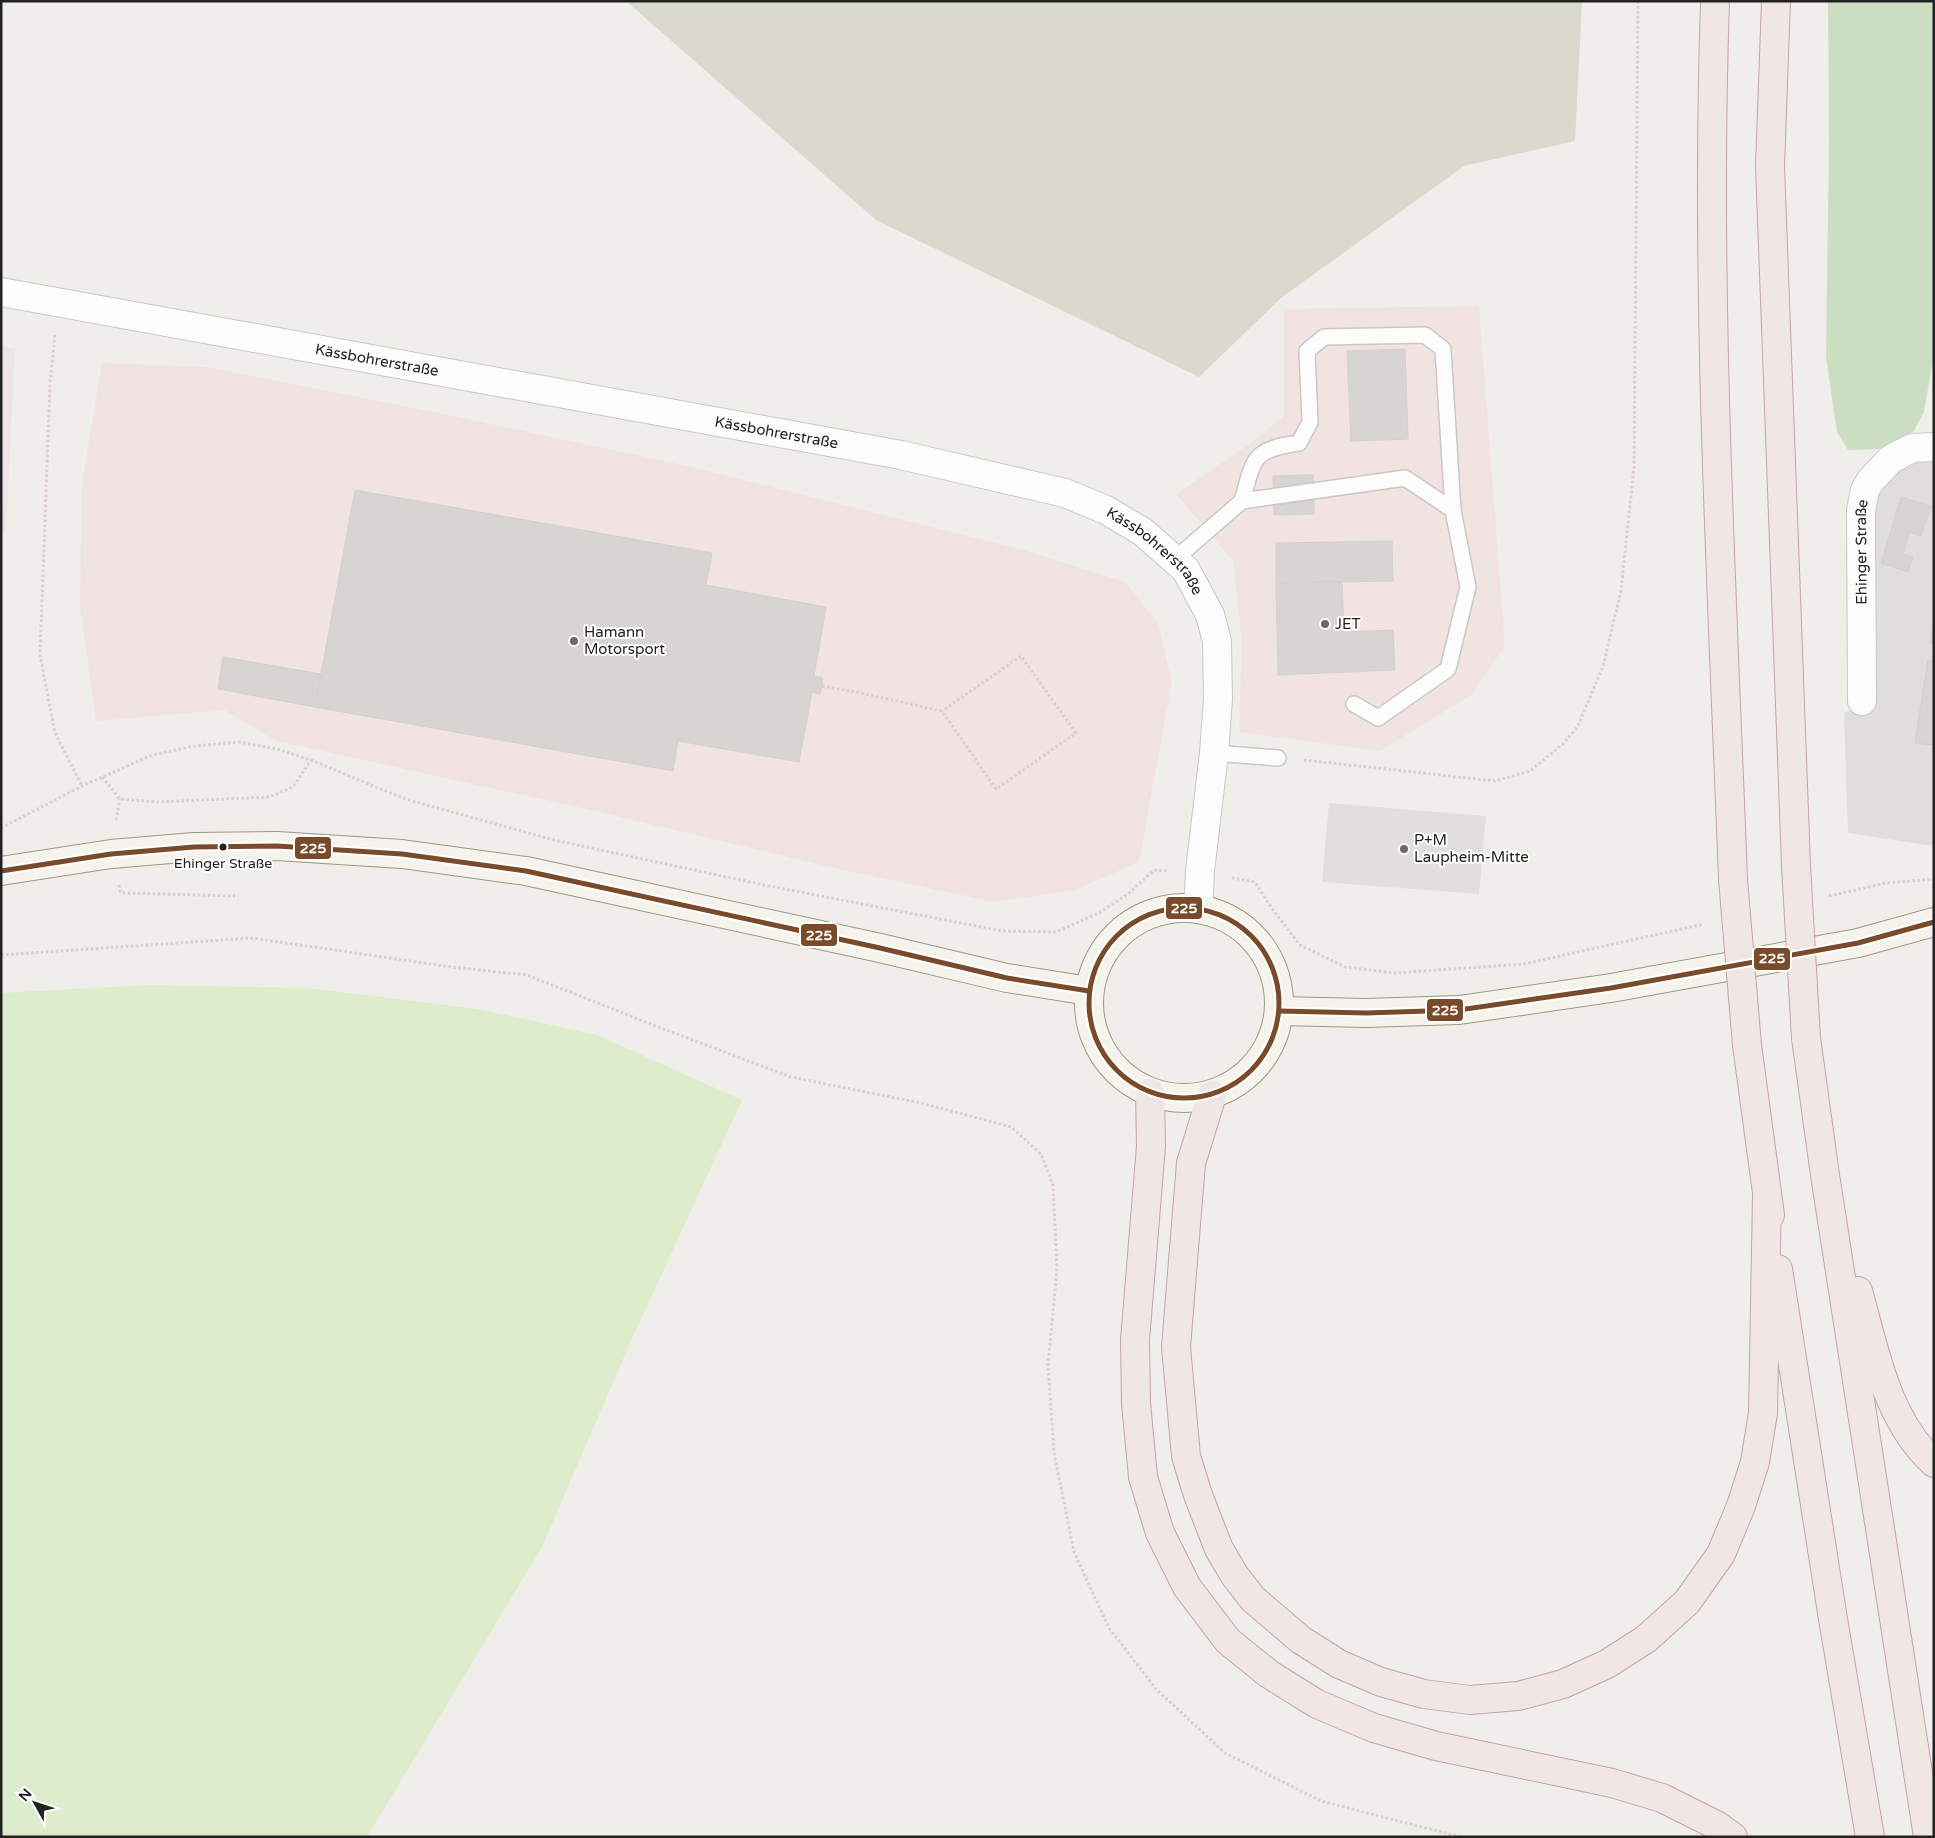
<svg xmlns="http://www.w3.org/2000/svg" width="1935" height="1838" font-family="'Varela Round',sans-serif">
<rect width="100%" height="100%" fill="#f0eeeb"/>
<path fill="#dfdedc" d="M1926 461 1934 462V844L1926 845 1848 833 1844 713 1876 700 1873 504 1878 485 1897 466Z"/>
<g fill="#f1e3e1">
<path d="M1479 306 1505 646 1471 695 1380 751 1239 732 1242 643 1233 561 1176 494 1248 445 1284 416V309Z"/>
<path d="M102 363 207 367 439 413 683 465 1024 550 1125 582 1158 623 1172 682 1139 862 1075 890 994 902 843 870 582 808 277 741 224 710 96 721 80 605 82 483Z"/>
</g>
<path fill="#ede4e9" d="M1 345 15 349 6 531 1 537Z"/>
<path fill="#d9d9cd" d="M626 1H1582L1575 141 1464 166 1281 298 1199 377 876 220Z"/>
<path fill="#ddeccb" d="M149 985 308 988 478 1009 597 1035 742 1100 630 1343 542 1547 367 1837H1V993Z"/>
<path fill="#cbdec1" d="M1828 1H1934V354L1924 412 1914 431 1879 449 1848 450 1837 432 1826 357 1829 144Z"/>
<path fill="#e0dfde" d="M1329 803 1486 816 1479 894 1322 882Z"/>
<g fill="#d7d4d2" stroke="#d3d0cc">
<path d="M1405 349 1408 439 1351 441 1347 351Z"/>
<path d="M1313 475 1314 514 1274 515 1273 476Z"/>
<path d="M355 490 712 553 706 585 826 607 814 676 823 678 822 686 820 694 812 692 799 762 678 741 673 771 315 707Z"/>
<path d="M1901 497 1931 506 1921 536 1892 527Z"/>
<path d="M1892 527 1909 532 1903 554 1913 557 1908 572 1881 563Z"/>
<path d="M1392 541 1393 581 1276 583V543Z"/>
<path d="M1342 582 1344 632 1393 630 1395 670 1278 675 1276 583Z"/>
<path d="M1933 629H1934V644L1930 643Z"/>
<path d="M223 657 321 674 315 707 218 689Z"/>
<path d="M1934 658V679L1925 678 1928 660 1933 661Z"/>
<path d="M1925 678 1934 679V745L1915 743Z"/>
</g>
<g fill="none" stroke-linecap="round" stroke-linejoin="round">
<g stroke="#c9c8c7" stroke-width="18">
<g id="service">
<path d="M1242 501C1254 459 1252 449 1299 443L1310 422 1307 351 1324 337 1425 335 1443 349 1453 510"/>
<path d="M1174 560 1242 501 1405 478 1453 510 1468 587 1448 669 1378 718 1354 704"/>
<path d="M1214 753 1278 758"/>
</g>
</g>
<g stroke="#c9c8c7" stroke-width="30">
<g id="minor">
<path id="s1" d="M1 292 901 455 1065 493 1106 510 1143 532 1186 570 1210 615 1217 641 1218 699 1214 753 1200 871 1198 909"/>
<path id="s2" d="M1862 701 1861 510 1865 490 1871 480 1891 459 1912 448 1934 447"/>
</g>
</g>
<g stroke="#999a82" stroke-width="30">
<g id="secondary">
<path d="M1 871 111 854 194 847 277 846 402 854 526 871 880 948 1007 978 1089 991"/>
<circle cx="1184" cy="1003" r="95"/>
<path d="M1279 1011 1366 1013 1459 1010 1611 988 1858 943 1934 922"/>
</g>
</g>
<g stroke="#c5a2ac" stroke-width="30">
<g id="trunk">
<path d="M1715 1C1705 294 1722 586 1733 879"/>
<path d="M1776 1 1770 166 1796 866"/>
<path d="M1806 1038 1825 1175 1928 1837"/>
<path d="M1747 1045 1770 1215"/>
<path d="M1150 1093 1151 1146 1135 1340 1136 1403 1143 1477 1160 1533 1187 1587 1228 1641 1269 1674 1317 1704 1374 1728 1436 1746 1612 1783 1662 1798 1718 1826 1733 1837"/>
<path d="M1212 1095 1191 1163 1176 1347 1186 1456 1198 1495 1219 1549 1235 1576 1253 1599 1301 1640 1339 1664 1381 1682 1424 1694 1470 1700 1518 1696 1563 1684 1607 1664 1646 1639 1687 1602 1721 1554 1741 1506 1755 1462 1763 1413 1767 1196"/>
<path d="M1778 1269 1833 1619 1870 1837"/>
<path d="M1858 1291C1875 1351 1886 1419 1934 1463"/>
</g>
</g>
<g stroke="#dccecd" stroke-width="3" stroke-dasharray="2.5 2.5" stroke-linecap="butt">
<path d="M55 335 50 383 40 655 55 733 82 786"/>
<path d="M822 686 860 693 942 711 996 789 1076 733 1021 656 942 711"/>
<path d="M1304 760 1495 781 1530 771 1563 744 1578 726 1603 666 1621 591 1634 467 1638 1"/>
<path d="M102 777 120 799 157 802 270 797 293 787 311 760"/>
<path d="M116 820 120 799"/>
<path d="M1 828 82 786 152 755 195 746 239 742 277 749 311 760 405 799 554 840 764 885 1002 931 1056 932 1099 913 1128 894 1154 870 1167 871"/>
<path d="M1232 878 1255 882 1273 910 1300 945 1345 967 1395 973 1524 964 1704 924"/>
<path d="M119 885 121 893 238 896"/>
<path d="M1829 896 1886 883 1934 879"/>
<path d="M1 955 251 938 452 967 527 975 653 1025 791 1077 921 1103 1011 1127 1041 1154 1053 1185 1057 1269 1048 1365 1054 1453 1074 1552 1109 1628 1156 1689 1225 1753 1321 1801 1461 1837"/>
</g>
<use href="#service" stroke="#fdfcfc" stroke-width="15"/>
<use href="#minor" stroke="#fdfcfc" stroke-width="28"/>
<use href="#secondary" stroke="#f4f4ed" stroke-width="28"/>
<use href="#trunk" stroke="#f0e6e4" stroke-width="28"/>
<g stroke="#c5a2ac" stroke-width="30" stroke-linecap="butt">
<g id="trunk-bridge">
<path d="M1796 866 1806 1038"/>
<path d="M1733 879 1747 1045"/>
</g>
</g>
<use href="#trunk-bridge" stroke="#f0e6e4" stroke-width="28"/>
<g stroke="#fff" stroke-width="9">
<g id="bus-1">
<path d="M1 871 111 854 194 847 277 846 402 854 526 871 880 948 1007 978 1089 991"/>
<circle cx="1184" cy="1003" r="95"/>
<path d="M1279 1011 1366 1013 1459 1010 1611 988 1858 943 1934 922"/>
</g>
</g>
<use href="#bus-1" stroke="#7a4b2a" stroke-width="5"/>
</g>
<g fill="#6a6968" stroke="#fff" stroke-width="2">
<circle cx="1325" cy="624" r="5"/>
<circle cx="574" cy="641" r="5"/>
<circle cx="1404" cy="849" r="5"/>
</g>
<circle fill="#222" stroke="#fff" stroke-width="2" cx="223" cy="847" r="4.5"/>
<g text-anchor="middle" stroke-width="4" stroke-linejoin="round" paint-order="stroke">
<g font-size="14" fill="#222" stroke="#fff">
<text x="223" y="868">Ehinger Straße</text>
</g>
<g font-size="15" fill="#222" stroke="#fff">
<text dy="5" stroke="none"><textPath href="#s1" startOffset="382">Kässbohrerstraße</textPath></text>
<text dy="5" stroke="none"><textPath href="#s1" startOffset="788">Kässbohrerstraße</textPath></text>
<text dy="5" stroke="none"><textPath href="#s2" startOffset="149">Ehinger Straße</textPath></text>
<text dy="5" stroke="none"><textPath href="#s1" startOffset="1192">Kässbohrerstraße</textPath></text>
</g>
<g font-size="15" fill="#222" stroke="#fff" text-anchor="start">
<text x="1335" y="629">JET</text>
<text x="584" y="637">Hamann<tspan x="584" dy="17">Motorsport</tspan></text>
<text x="1414" y="845">P+M<tspan x="1414" dy="17">Laupheim-Mitte</tspan></text>
</g>
</g>
<g stroke="#fff" stroke-width="2">
<rect x="294" y="836" width="38" height="24" rx="5" fill="#7a4b2a"/>
<rect x="1165" y="896" width="38" height="24" rx="5" fill="#7a4b2a"/>
<rect x="800" y="923" width="38" height="24" rx="5" fill="#7a4b2a"/>
<rect x="1753" y="947" width="38" height="24" rx="5" fill="#7a4b2a"/>
<rect x="1426" y="998" width="38" height="24" rx="5" fill="#7a4b2a"/>
</g>
<g font-size="14" text-anchor="middle" font-weight="bold" fill="#fff">
<text x="313" y="853">225</text>
<text x="1184" y="913">225</text>
<text x="819" y="940">225</text>
<text x="1772" y="963">225</text>
<text x="1445" y="1015">225</text>
</g>
<rect width="1935" height="1838" fill="none" stroke="#222222" stroke-width="5"/>
<g transform="translate(35 1803) rotate(310)" stroke="#ffffff" stroke-width="4" paint-order="stroke">
<path d="M0-4L9 19L0 12L-9 19Z" fill="#222222"/>
<text y="-8" font-size="14" font-weight="bold" text-anchor="middle" fill="#222222">N</text>
</g>
</svg>
